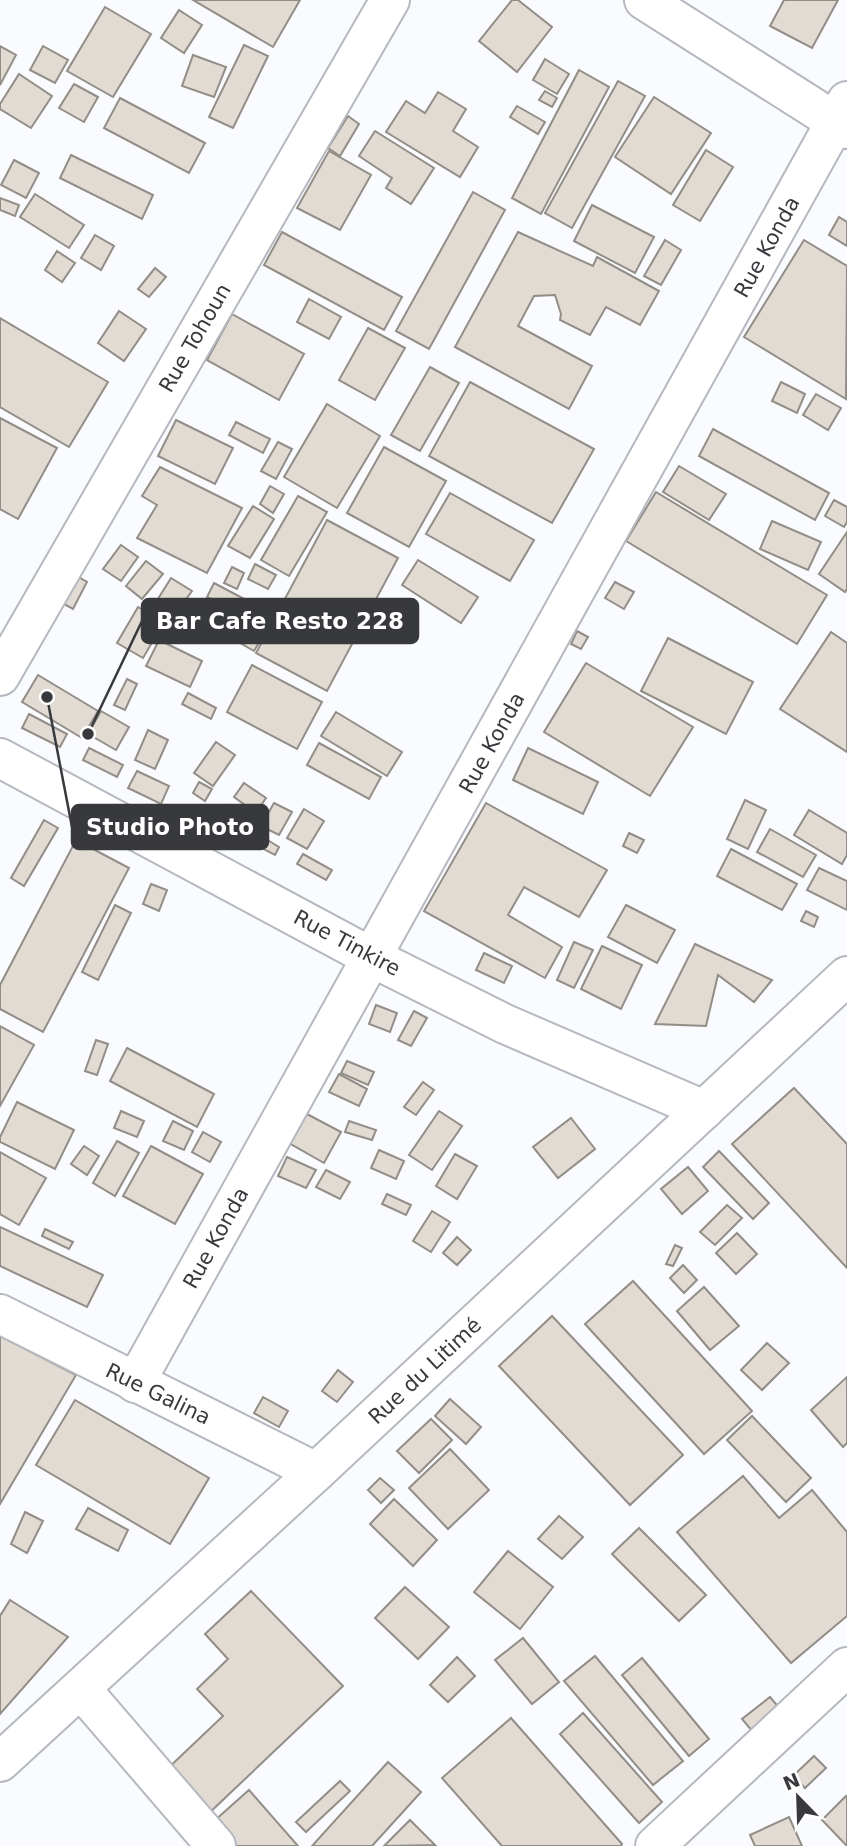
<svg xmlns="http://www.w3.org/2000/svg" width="847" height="1846" font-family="'DejaVu Sans',sans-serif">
<rect width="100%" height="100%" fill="#fafbfe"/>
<g fill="#e1dbd3" stroke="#928d86" stroke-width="2">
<path d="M193 0H300L273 47Z"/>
<path d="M512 0H518L552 27 517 72 479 41Z"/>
<path d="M784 0H838L812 48 770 26Z"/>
<path d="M105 7 151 34 113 97 67 71Z"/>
<path d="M179 10 202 25 184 53 161 38Z"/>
<path d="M244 45 268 56 233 128 209 117Z"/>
<path d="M0 46 16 55 0 85Z"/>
<path d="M43 46 68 60 55 83 30 70Z"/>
<path d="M193 55 226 67 214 97 182 86Z"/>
<path d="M545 59 569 74 557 94 533 80Z"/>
<path d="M579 70 609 87 541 214 512 198Z"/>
<path d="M19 74 52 96 31 128 0 109V104Z"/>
<path d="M618 81 645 96 572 228 545 213Z"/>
<path d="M74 84 98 97 84 122 59 108Z"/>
<path d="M545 91 557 98 552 107 539 100Z"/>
<path d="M438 92 466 109 453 131 478 147 460 177 386 132 406 101 425 113Z"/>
<path d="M654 97 711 133 671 194 615 157Z"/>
<path d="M120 98 205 143 189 173 104 128Z"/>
<path d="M517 106 545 122 538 134 510 117Z"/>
<path d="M348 116 359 124 340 156 328 148Z"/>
<path d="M375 131 434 168 411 204 386 188 392 178 359 156Z"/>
<path d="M706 150 733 167 700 221 673 205Z"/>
<path d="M329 151 371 175 340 230 297 208Z"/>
<path d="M71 155 153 195 142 219 60 178Z"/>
<path d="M14 160 39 173 26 198 1 185Z"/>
<path d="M473 192 505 210 429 349 396 331Z"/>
<path d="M35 194 84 225 69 248 20 217Z"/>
<path d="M0 198 19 205 15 216 0 210Z"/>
<path d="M592 205 654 237 635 273 574 241Z"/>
<path d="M839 217 847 222V246L829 235Z"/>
<path d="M282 232 402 297 384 330 264 265Z"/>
<path d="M518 232 593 266 597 257 659 291 640 325 606 307 590 335 560 320 561 314 555 295 534 296 518 326 592 366 569 409 455 347Z"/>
<path d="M95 235 114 246 101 270 81 258Z"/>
<path d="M665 240 681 250 661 285 644 276Z"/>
<path d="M804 240 847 266 846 399 744 337Z"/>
<path d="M57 251 75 263 62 282 45 270Z"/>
<path d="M155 268 166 277 149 297 138 289Z"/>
<path d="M309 299 341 317 329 339 297 322Z"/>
<path d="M119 311 146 329 124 361 98 343Z"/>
<path d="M232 314 304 354 279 400 207 360Z"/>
<path d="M0 318 108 382 69 447 0 407Z"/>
<path d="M368 328 405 348 375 400 339 380Z"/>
<path d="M430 367 459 383 420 451 391 435Z"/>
<path d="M470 382 594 449 552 523 429 456Z"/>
<path d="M781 382 805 394 797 413 772 401Z"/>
<path d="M816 394 841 408 828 430 803 415Z"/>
<path d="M327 404 380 436 337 508 284 477Z"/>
<path d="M0 418 57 448 18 519 0 509Z"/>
<path d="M176 420 233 448 215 484 158 456Z"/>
<path d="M236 422 270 439 263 453 229 435Z"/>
<path d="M713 429 829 493 815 520 699 456Z"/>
<path d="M278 442 292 449 276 479 261 471Z"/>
<path d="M384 447 446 481 409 547 347 513Z"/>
<path d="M679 466 726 494 709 520 663 492Z"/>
<path d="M160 467 242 508 207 573 137 538 157 505 142 496Z"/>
<path d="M270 486 284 494 273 513 260 504Z"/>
<path d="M656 492 827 595 797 644 626 541Z"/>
<path d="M450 493 534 540 510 581 426 534Z"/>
<path d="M298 496 327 512 289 576 261 560Z"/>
<path d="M834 500 847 507V522L844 527 825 516Z"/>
<path d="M253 506 274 519 250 558 228 546Z"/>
<path d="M327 520 398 558 327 691 256 653Z"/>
<path d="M772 521 821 542 808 570 760 549Z"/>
<path d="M847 532V589L845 592 819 574Z"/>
<path d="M121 545 138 557 121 581 103 569Z"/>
<path d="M418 560 478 597 461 623 402 585Z"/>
<path d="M146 561 163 574 142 599 126 586Z"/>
<path d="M255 564 276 575 268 589 248 579Z"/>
<path d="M232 567 244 573 237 589 224 583Z"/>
<path d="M68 571 87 582 73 609 53 598Z"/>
<path d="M171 578 192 591 175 614 156 602Z"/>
<path d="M615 582 634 592 624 609 605 598Z"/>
<path d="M214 583 248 601 241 614 207 597Z"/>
<path d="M138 607 164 622 143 658 117 643Z"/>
<path d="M216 616 238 627 230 643 208 632Z"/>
<path d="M250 626 264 634 254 651 240 643Z"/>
<path d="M577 631 588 637 581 649 571 644Z"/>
<path d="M831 632 847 643V752L780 709Z"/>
<path d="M668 638 753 682 726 734 641 691Z"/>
<path d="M159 640 202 661 190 687 146 666Z"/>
<path d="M586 663 693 727 650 796 544 732Z"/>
<path d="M252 665 322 702 297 749 227 712Z"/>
<path d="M38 675 98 711 82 738 22 702Z"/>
<path d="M127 679 137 684 125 710 114 705Z"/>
<path d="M188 693 216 708 211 719 182 704Z"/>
<path d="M101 711 129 727 116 750 88 734Z"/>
<path d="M336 712 402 752 387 776 321 736Z"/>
<path d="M29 714 67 734 60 747 22 728Z"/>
<path d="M148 730 168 740 155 769 135 760Z"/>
<path d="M216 742 235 755 213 786 194 773Z"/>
<path d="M319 743 381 777 369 799 307 765Z"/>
<path d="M89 748 123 765 117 777 83 760Z"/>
<path d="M528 748 598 782 583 814 513 780Z"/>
<path d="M137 771 169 786 161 804 128 788Z"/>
<path d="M199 782 212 789 205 801 193 793Z"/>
<path d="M244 783 266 798 256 813 234 797Z"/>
<path d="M745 800 766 810 748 849 727 839Z"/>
<path d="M274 803 292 812 279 835 261 826Z"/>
<path d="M486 803 607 870 579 917 524 887 508 915 562 947 545 978 424 911Z"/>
<path d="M225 805 237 813 224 832 212 824Z"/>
<path d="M304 809 324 821 307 849 287 838Z"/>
<path d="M809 810 847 833V855L842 864 794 835Z"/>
<path d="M44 820 58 828 24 886 11 878Z"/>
<path d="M770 829 816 855 803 877 757 852Z"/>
<path d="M629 833 644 840 637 853 623 846Z"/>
<path d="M261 836 279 847 275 855 256 845Z"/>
<path d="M76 840 129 868 43 1032 0 1009V985Z"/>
<path d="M731 849 797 884 782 910 717 876Z"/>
<path d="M303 854 332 870 326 880 297 864Z"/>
<path d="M819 868 847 881V910L807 890Z"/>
<path d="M151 884 167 890 159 911 143 904Z"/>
<path d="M115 905 131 913 98 980 82 972Z"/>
<path d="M626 905 675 930 657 963 608 937Z"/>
<path d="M806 911 818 917 814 927 801 921Z"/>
<path d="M574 942 593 950 574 988 557 980Z"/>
<path d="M695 944 772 980 754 1002 718 975 706 1026 655 1024Z"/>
<path d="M602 946 642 965 621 1009 581 989Z"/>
<path d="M484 953 512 966 504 983 476 970Z"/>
<path d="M376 1005 397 1013 390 1032 369 1024Z"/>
<path d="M414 1011 427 1018 411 1046 398 1040Z"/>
<path d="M0 1026 34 1045 0 1106Z"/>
<path d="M96 1040 108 1044 97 1075 85 1071Z"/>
<path d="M127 1048 214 1094 197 1127 110 1081Z"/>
<path d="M347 1061 374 1072 368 1085 341 1073Z"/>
<path d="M339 1074 367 1089 359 1106 329 1092Z"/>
<path d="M423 1082 434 1090 416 1115 404 1107Z"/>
<path d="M794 1088 847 1144V1268L732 1144Z"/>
<path d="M17 1102 74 1130 55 1169 0 1142V1137Z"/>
<path d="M121 1111 144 1121 137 1137 114 1128Z"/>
<path d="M439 1111 462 1126 432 1170 409 1155Z"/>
<path d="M305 1113 341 1132 324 1163 289 1143Z"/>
<path d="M571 1118 595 1149 558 1178 533 1147Z"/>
<path d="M173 1121 193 1131 184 1150 163 1141Z"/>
<path d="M349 1121 376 1130 372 1140 345 1132Z"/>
<path d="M203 1132 221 1142 210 1162 192 1152Z"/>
<path d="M117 1141 139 1153 115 1196 93 1183Z"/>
<path d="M84 1146 99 1156 87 1175 71 1164Z"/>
<path d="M151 1146 203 1174 175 1224 123 1196Z"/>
<path d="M379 1150 404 1161 396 1179 371 1168Z"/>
<path d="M719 1151 769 1203 753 1219 703 1167Z"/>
<path d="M0 1152 46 1178 19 1225 0 1214Z"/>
<path d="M455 1154 477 1166 457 1199 436 1186Z"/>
<path d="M287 1157 316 1170 306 1188 278 1176Z"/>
<path d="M688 1167 708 1191 682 1214 661 1189Z"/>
<path d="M326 1170 350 1182 340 1199 316 1187Z"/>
<path d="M387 1194 411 1205 406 1215 382 1204Z"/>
<path d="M727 1205 742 1218 715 1245 700 1232Z"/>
<path d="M432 1211 450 1222 431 1252 413 1241Z"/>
<path d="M0 1227 103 1275 87 1307 0 1266Z"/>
<path d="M45 1229 73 1242 69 1249 42 1236Z"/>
<path d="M737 1233 757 1254 736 1274 716 1253Z"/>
<path d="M457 1237 471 1250 457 1265 443 1253Z"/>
<path d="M675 1245 682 1248 673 1266 666 1264Z"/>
<path d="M683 1265 697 1280 684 1293 670 1278Z"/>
<path d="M633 1281 752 1411 704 1454 585 1324Z"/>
<path d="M704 1287 739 1326 710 1350 677 1311Z"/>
<path d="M552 1316 683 1455 630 1505 499 1366Z"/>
<path d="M0 1336 76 1375 0 1504Z"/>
<path d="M767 1343 789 1363 762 1390 741 1370Z"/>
<path d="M338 1370 353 1382 337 1402 322 1391Z"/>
<path d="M847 1377V1443L843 1447 811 1410Z"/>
<path d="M263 1397 288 1411 279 1427 254 1413Z"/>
<path d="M450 1399 481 1427 466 1444 435 1416Z"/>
<path d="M75 1400 209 1478 170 1544 36 1465Z"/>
<path d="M752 1416 811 1478 786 1502 727 1440Z"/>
<path d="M431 1419 452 1440 419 1473 397 1451Z"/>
<path d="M450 1449 489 1490 448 1529 409 1488Z"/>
<path d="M743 1476 779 1518 812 1490 847 1532V1616L791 1663 677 1532Z"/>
<path d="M380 1478 394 1490 381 1503 368 1490Z"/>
<path d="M394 1499 437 1540 413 1566 370 1524Z"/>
<path d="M88 1508 128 1530 118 1551 76 1529Z"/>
<path d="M25 1512 43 1521 27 1553 11 1544Z"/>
<path d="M559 1516 583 1537 562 1559 538 1539Z"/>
<path d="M639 1528 706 1595 679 1621 612 1554Z"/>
<path d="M508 1551 553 1587 520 1629 474 1592Z"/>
<path d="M405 1587 449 1627 418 1659 375 1618Z"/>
<path d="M251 1591 343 1686 206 1816 164 1772 223 1716 197 1689 228 1659 205 1634Z"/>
<path d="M10 1600 68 1637 0 1714V1616Z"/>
<path d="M523 1638 559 1682 532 1704 495 1660Z"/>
<path d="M595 1656 683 1761 653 1785 564 1681Z"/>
<path d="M457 1657 475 1676 448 1702 430 1685Z"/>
<path d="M642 1658 709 1739 689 1756 622 1675Z"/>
<path d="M770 1697 781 1710 753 1732 742 1719Z"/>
<path d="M583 1713 662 1802 639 1823 560 1734Z"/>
<path d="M511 1718 622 1844 621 1846H502L442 1778Z"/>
<path d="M814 1756 826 1768 805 1788 793 1776Z"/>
<path d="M388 1762 421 1792 372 1846H312Z"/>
<path d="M340 1781 350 1791 306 1832 296 1822Z"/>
<path d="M249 1790 298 1846H237L214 1821Z"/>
<path d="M846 1796 847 1797V1846L822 1820Z"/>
<path d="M789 1817 802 1846H755L750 1835Z"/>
<path d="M410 1820 435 1845 384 1846Z"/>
</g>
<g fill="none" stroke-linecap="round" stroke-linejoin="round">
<g stroke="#b6b8c0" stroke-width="42">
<g id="minor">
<path d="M644 0 847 129"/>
<path d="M0 676 390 0"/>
<path d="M0 758 373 958 505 1024 704 1110"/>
<path d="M0 1314 316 1472"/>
<path d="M135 1383 847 101"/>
<path d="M81 1689 216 1846"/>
<path d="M0 1762 316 1472 847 976"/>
<path d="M655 1846 847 1667"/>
</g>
</g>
<use href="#minor" stroke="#fff" stroke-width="38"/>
</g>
<g text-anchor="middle" stroke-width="6" stroke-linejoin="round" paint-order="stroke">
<g font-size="21" fill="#38393d" stroke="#fff">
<text transform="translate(767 247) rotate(-61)" y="7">Rue Konda</text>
<text transform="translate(195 338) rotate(-60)" y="7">Rue Tohoun</text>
<text transform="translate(492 743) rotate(-61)" y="7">Rue Konda</text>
<text transform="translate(347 943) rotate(28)" y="7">Rue Tinkire</text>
<text transform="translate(216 1238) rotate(-61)" y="7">Rue Konda</text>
<text transform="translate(425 1371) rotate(-43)" y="7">Rue du Litimé</text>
<text transform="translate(158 1394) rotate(26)" y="7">Rue Galina</text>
</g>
</g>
<path fill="none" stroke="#38393d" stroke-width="2.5" d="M88 734L142 621M47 697L72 827"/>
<g fill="#38393d" stroke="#fff" stroke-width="2.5">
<circle cx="88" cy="734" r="7"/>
<circle cx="47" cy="697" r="7"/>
</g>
<g fill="#38393d" stroke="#38393d" stroke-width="2.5">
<rect x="142" y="599" width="276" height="44" rx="7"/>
<rect x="72" y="805" width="196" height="44" rx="7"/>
</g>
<g font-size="23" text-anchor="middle" font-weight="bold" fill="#fff">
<text x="280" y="629">Bar Cafe Resto 228</text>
<text x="170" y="835">Studio Photo</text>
</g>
<g transform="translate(798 1797) rotate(337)" stroke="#ffffff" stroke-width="5" paint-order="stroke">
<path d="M0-5L12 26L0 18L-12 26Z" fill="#38393d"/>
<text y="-10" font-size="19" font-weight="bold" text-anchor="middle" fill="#38393d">N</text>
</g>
</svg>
